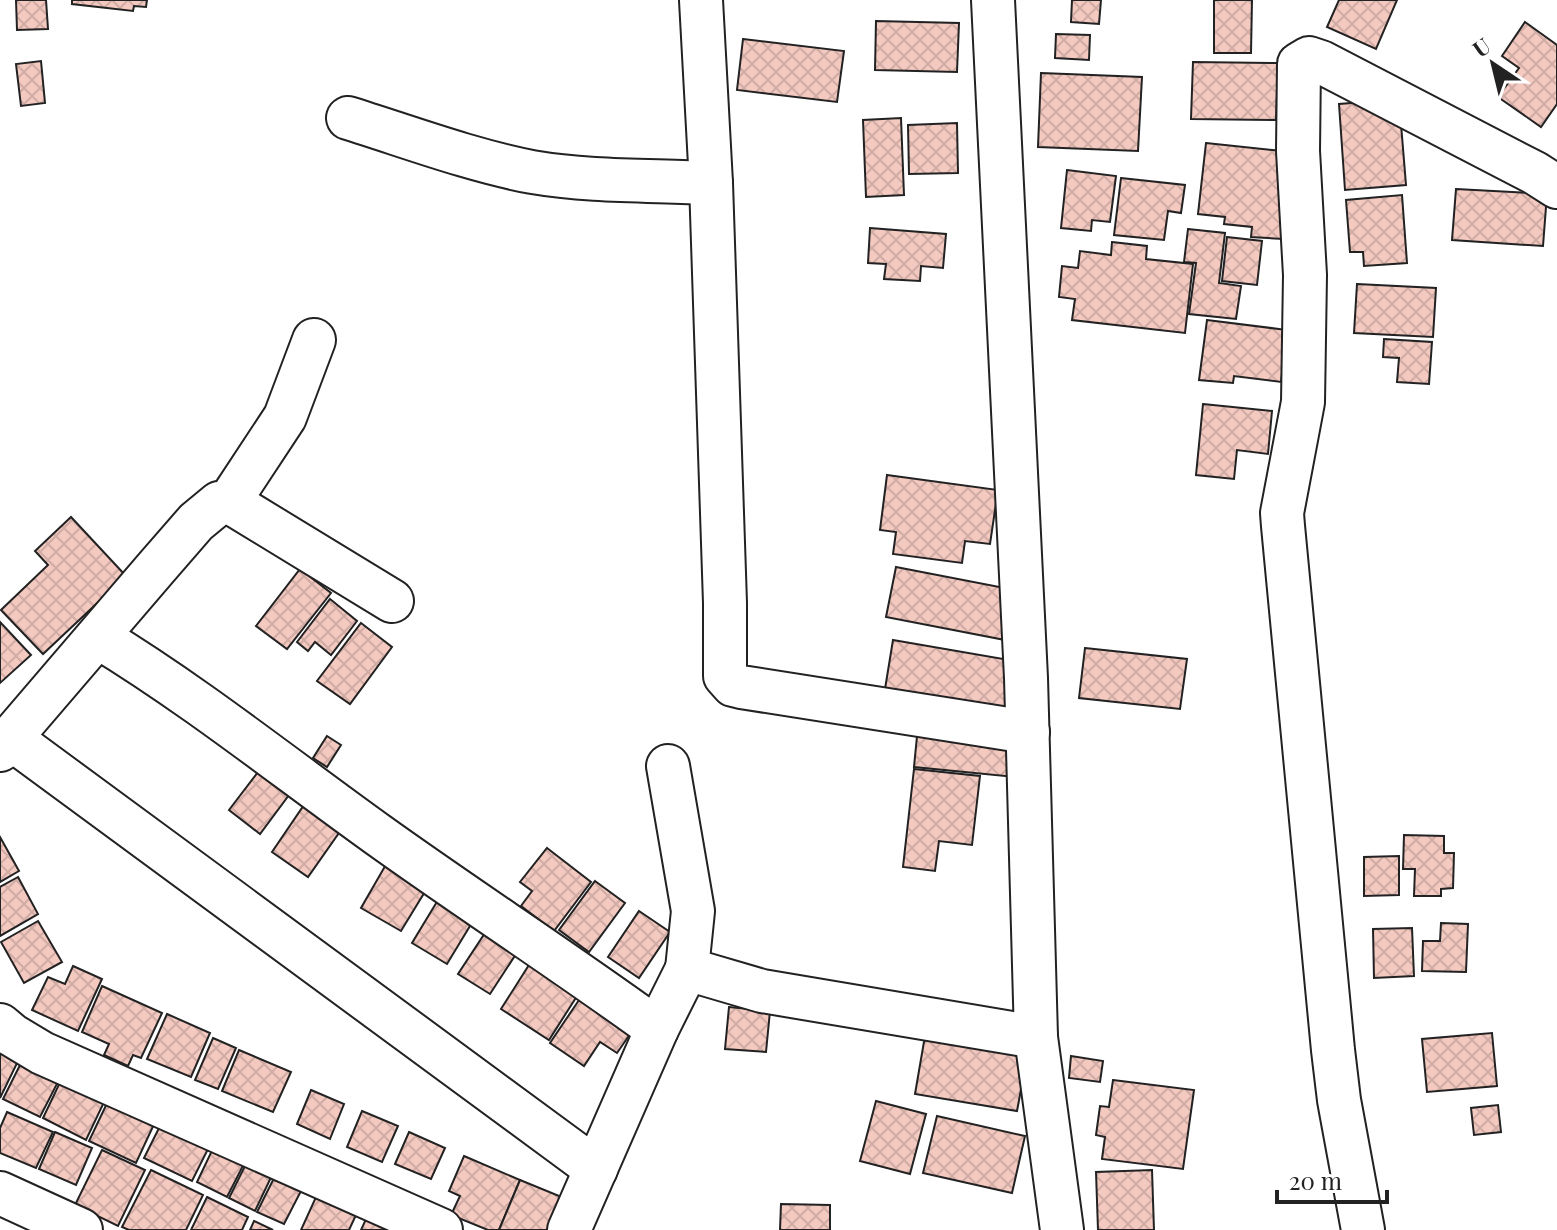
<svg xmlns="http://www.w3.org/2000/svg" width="1557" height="1230" font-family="'Playfair Display',serif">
<defs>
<pattern id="building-cross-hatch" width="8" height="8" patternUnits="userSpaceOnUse" patternTransform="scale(2)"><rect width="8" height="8" fill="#f3c9c0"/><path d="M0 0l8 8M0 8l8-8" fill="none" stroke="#d0aca5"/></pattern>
</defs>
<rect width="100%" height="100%" fill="#fff"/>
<g fill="url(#building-cross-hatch)" stroke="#222" stroke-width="2">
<path d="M16 0H46L48 29 17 30Z"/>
<path d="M72 0H147L146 7 134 6 133 11 72 4Z"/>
<path d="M1072 0H1101L1099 24 1071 22Z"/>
<path d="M1214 0H1252L1251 53H1214Z"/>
<path d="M1339 0H1397L1376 49 1327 27Z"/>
<path d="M876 21 959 23 957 72 875 70Z"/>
<path d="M1525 22 1557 45V104L1541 127 1498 97 1519 68 1502 56Z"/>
<path d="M1056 34 1090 35 1089 60 1055 58Z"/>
<path d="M743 39 844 51 837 102 737 90Z"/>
<path d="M41 61 45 103 21 106 16 64Z"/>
<path d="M1193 62 1278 63 1276 120 1191 119Z"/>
<path d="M1041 73 1142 77 1138 151 1038 147Z"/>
<path d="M1378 101 1400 112 1406 185 1345 190 1339 104Z"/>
<path d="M901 118 904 195 866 197 863 120Z"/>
<path d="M957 123 958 173 909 174 908 125Z"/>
<path d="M1206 143 1292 152 1283 239 1251 237 1252 227 1224 224 1225 217 1198 214Z"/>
<path d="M1067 170 1116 176 1110 222 1092 220 1091 231 1061 228Z"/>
<path d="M1121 178 1185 185 1181 213 1168 211 1164 240 1114 235Z"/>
<path d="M1456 189 1547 194 1543 246 1452 240Z"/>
<path d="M1402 195 1407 263 1364 266 1363 252H1350L1346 200Z"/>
<path d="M870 228 946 234 943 268 921 266 920 281 884 279 886 264 868 263Z"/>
<path d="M1188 229 1225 233 1219 283 1241 286 1236 319 1189 314 1196 263 1184 262Z"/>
<path d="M1227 237 1262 241 1257 285 1222 281Z"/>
<path d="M1112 242 1147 246 1146 259 1193 264 1185 333 1072 320 1075 299 1059 297 1062 266 1078 268 1080 251 1111 255Z"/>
<path d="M1357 284 1436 288 1433 337 1354 333Z"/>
<path d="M1207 320 1287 330 1281 382 1234 376 1233 383 1199 380Z"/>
<path d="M1384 339 1432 342 1429 384 1397 382 1399 358 1383 357Z"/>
<path d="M1203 404 1272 411 1268 454 1237 450 1234 479 1196 475Z"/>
<path d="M887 475 998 490 990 544 965 541 962 563 893 554 896 532 880 530Z"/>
<path d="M71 517 126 576 43 654 1 610 48 565 35 551Z"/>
<path d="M896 567 1015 590 1005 640 886 617Z"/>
<path d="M300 569 331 593 287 649 256 626Z"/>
<path d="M330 599 357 621 331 655 315 642 308 651 297 642Z"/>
<path d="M0 622 31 655 0 683Z"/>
<path d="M361 623 392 647 350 704 317 681Z"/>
<path d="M893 640 1015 661 1007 709 885 689Z"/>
<path d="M1085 648 1187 659 1180 709 1079 698Z"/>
<path d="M918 726 1019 736 1015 777 914 767Z"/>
<path d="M327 736 341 745 327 767 313 758Z"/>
<path d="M914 769 980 776 972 845 939 841 935 871 903 867Z"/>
<path d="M258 772 289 795 260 834 229 810Z"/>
<path d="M304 805 341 830 308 877 272 852Z"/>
<path d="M1404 835 1444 836V853H1454L1453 888 1441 889V896H1414L1415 869H1403Z"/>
<path d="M0 837 19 871 0 882Z"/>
<path d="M547 848 591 882 554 931 521 906 532 891 520 882Z"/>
<path d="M1399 856V895L1364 896V857Z"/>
<path d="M388 861 429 885 401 931 361 908Z"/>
<path d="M18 877 38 914 0 936V887Z"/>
<path d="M595 881 625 903 589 952 559 930Z"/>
<path d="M441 895 476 916 447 964 412 943Z"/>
<path d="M639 911 670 932 639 978 608 957Z"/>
<path d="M38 921 62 962 24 983 1 942Z"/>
<path d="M1441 923 1468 924 1466 972 1422 971 1423 941H1440Z"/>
<path d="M1412 928 1414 976 1374 978 1373 929Z"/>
<path d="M487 930 518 951 490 994 458 974Z"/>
<path d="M529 965 577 996 549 1040 501 1009Z"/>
<path d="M73 966 102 979 78 1031 32 1010 48 977 65 984Z"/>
<path d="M102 986 162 1013 141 1058 133 1055 128 1066 104 1055 109 1044 82 1032Z"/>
<path d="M579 1000 607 1018 635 1027 617 1053 600 1042 584 1066 550 1043Z"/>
<path d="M729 1007 770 1011 766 1052 725 1049Z"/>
<path d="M167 1014 210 1033 191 1077 147 1059Z"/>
<path d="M926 1030 997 1051 1027 1057 1017 1111 915 1094Z"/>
<path d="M1492 1033 1497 1086 1427 1092 1422 1039Z"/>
<path d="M213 1038 236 1048 218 1089 195 1080Z"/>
<path d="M0 1044 21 1055 0 1098Z"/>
<path d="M239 1050 291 1072 273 1112 222 1091Z"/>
<path d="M1071 1056 1103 1061 1100 1082 1069 1078Z"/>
<path d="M24 1057 62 1074 40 1117 3 1099Z"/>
<path d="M63 1076 106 1098 86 1140 43 1118Z"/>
<path d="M1113 1080 1194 1090 1183 1169 1102 1159 1105 1137 1096 1135 1100 1106 1109 1107Z"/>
<path d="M311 1090 344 1104 330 1139 297 1124Z"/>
<path d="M109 1099 156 1120 136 1163 89 1141Z"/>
<path d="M876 1101 926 1114 910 1174 860 1161Z"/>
<path d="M1498 1105 1501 1132 1474 1135 1471 1108Z"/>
<path d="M362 1111 398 1126 382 1162 347 1147Z"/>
<path d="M7 1112 53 1132 36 1168 0 1153V1128Z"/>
<path d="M165 1116 213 1139 192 1181 144 1158Z"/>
<path d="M937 1116 1025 1136 1012 1193 923 1173Z"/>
<path d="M55 1132 92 1148 76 1185 39 1169Z"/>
<path d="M409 1132 445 1148 431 1179 395 1164Z"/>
<path d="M217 1140 248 1156 227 1197 197 1182Z"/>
<path d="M102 1150 145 1170 118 1226 75 1205Z"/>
<path d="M250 1156 275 1169 255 1211 229 1198Z"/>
<path d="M464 1156 520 1180 499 1230H488L451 1215 460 1196 449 1191Z"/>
<path d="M151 1170 203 1195 186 1230H129L122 1227Z"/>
<path d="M1152 1170 1154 1230H1098L1096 1172Z"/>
<path d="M274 1178 301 1191 284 1224 257 1212Z"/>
<path d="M520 1180 569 1200 557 1230H499Z"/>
<path d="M207 1197 248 1217 242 1230H191Z"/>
<path d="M316 1197 356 1215 349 1230H301Z"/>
<path d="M781 1204 830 1205V1230H780Z"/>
<path d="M366 1219 389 1230H361Z"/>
<path d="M254 1221 273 1230H250Z"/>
</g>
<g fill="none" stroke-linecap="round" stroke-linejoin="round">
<g stroke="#222" stroke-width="46">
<g id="minor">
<path d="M701 0 711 183 725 603V676L733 685 741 687 1028 732"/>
<path d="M993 0 1026 678 1036 1037 1062 1230"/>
<path d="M348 118C409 137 470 160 532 172 590 182 652 180 711 183"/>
<path d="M229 502 285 417 314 340"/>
<path d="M98 637C195 696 285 768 377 834 469 900 565 962 657 1029"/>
<path d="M10 738 596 1169"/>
<path d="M0 750 156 568 196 522 219 503 233 504 392 601"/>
<path d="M668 766 693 911 687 969 762 991 1036 1037"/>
<path d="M0 1025 12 1035 42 1053 441 1230"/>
<path d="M0 1193 81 1230"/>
<path d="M569 1230 657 1029 687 969"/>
<path d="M1363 1230 1339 1100 1333 1050 1283 526 1282 513 1303 402 1305 275 1298 151 1299 64 1309 58 1321 62 1535 173 1557 187"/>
</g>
</g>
<use href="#minor" stroke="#fff" stroke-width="42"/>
</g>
<g transform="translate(1493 64) rotate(325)" stroke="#ffffff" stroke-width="6" paint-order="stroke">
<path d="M0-6L14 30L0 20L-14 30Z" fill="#222222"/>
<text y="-12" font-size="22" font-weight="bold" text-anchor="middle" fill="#222222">U</text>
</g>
<path d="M1277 1190v12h110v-12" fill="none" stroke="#222222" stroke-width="4"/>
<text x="1289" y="1190" font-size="24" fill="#222222" stroke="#ffffff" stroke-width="6" paint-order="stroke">20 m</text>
</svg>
